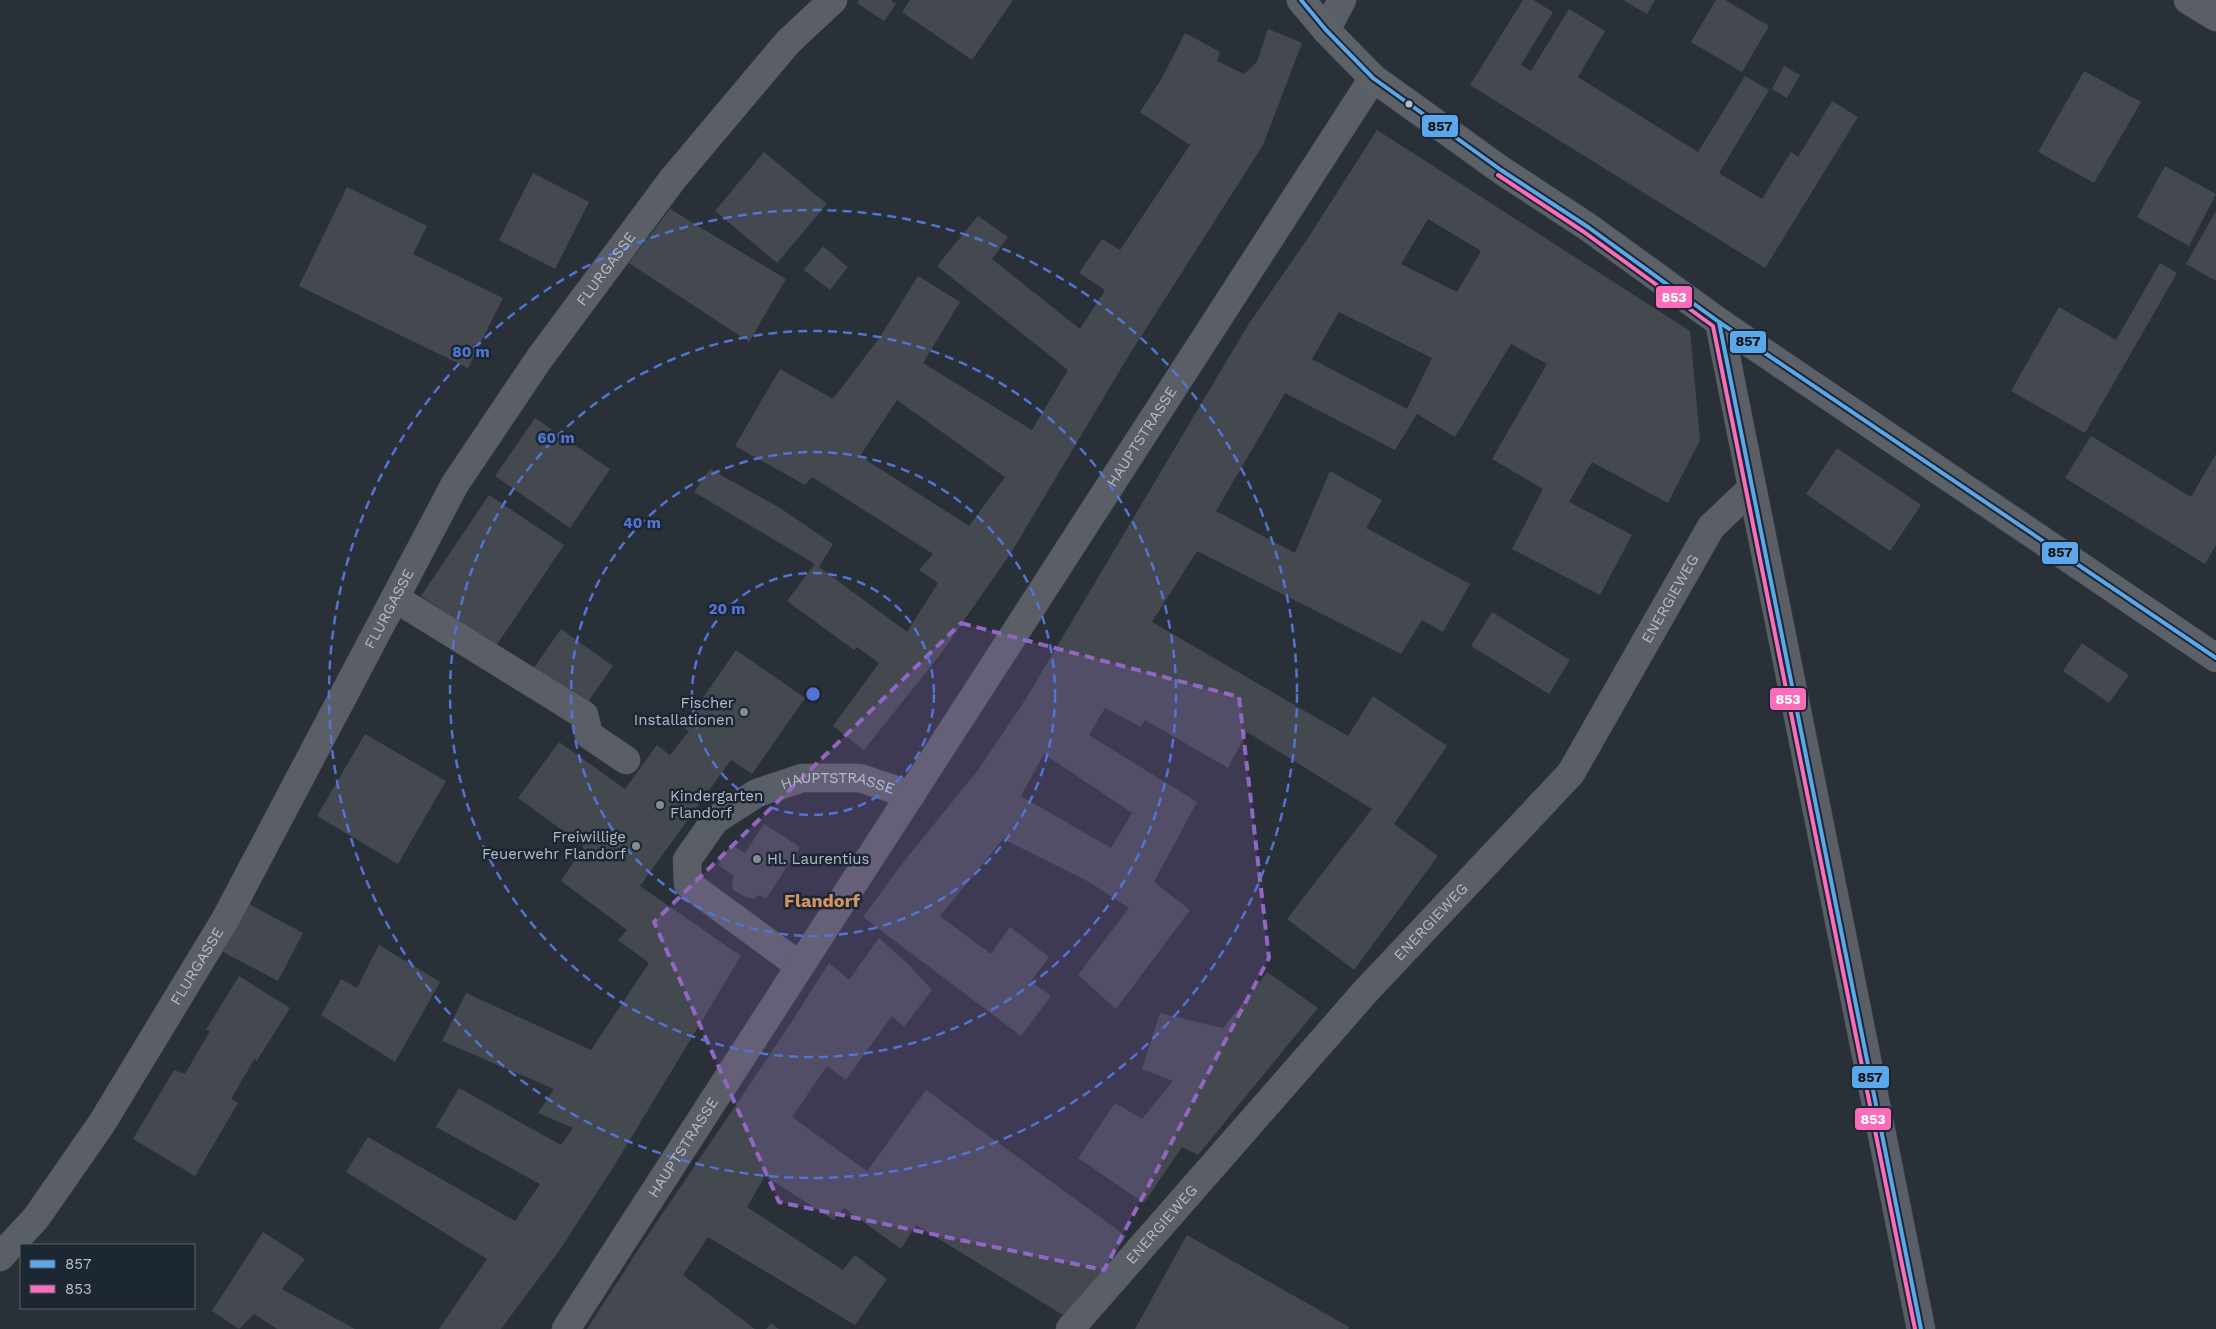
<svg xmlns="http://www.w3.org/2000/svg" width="2216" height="1329" font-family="'Work Sans',sans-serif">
<rect width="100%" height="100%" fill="#2a3038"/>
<g fill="#444950" fill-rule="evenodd">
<path d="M859 0H891L896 4 884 21 857 3Z"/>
<path d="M910 0H1013L972 60 902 12Z"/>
<path d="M1523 0H1533L1553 12 1521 65 1531 71 1569 9 1605 31 1578 77 1698 152 1745 76 1769 90 1719 173 1762 199 1791 152 1798 157 1832 101 1858 117 1765 268 1470 85Z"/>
<path d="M1623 0H1655L1647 14Z"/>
<path d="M1716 0H1725L1769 26 1742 72 1691 42Z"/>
<path d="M1268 29 1302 43 1263 145 1126 360 1011 553 939 656 864 750 833 726 879 663 857 647 854 650 787 601 815 564 694 492 710 469 780 508 833 544 819 567 907 632 938 583 919 570 933 554 812 477 805 485 735 446 780 369 833 399 880 337 918 276 960 302 923 363 1032 430 1068 370 937 266 978 216 1008 237 992 259 1080 329 1105 290 1079 273 1102 239 1120 250 1190 145 1140 112 1162 78 1185 33 1220 52 1217 61 1244 74 1257 62ZM897 400 1005 477 969 526 860 456Z"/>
<path d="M1784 66 1800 75 1787 98 1772 89Z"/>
<path d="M2084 71 2141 102 2094 183 2038 152Z"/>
<path d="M1377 130 1690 331 1700 440 1668 503 1592 462 1569 502 1632 535 1600 595 1512 549 1543 489 1492 459 1547 364 1511 344 1455 437 1417 414 1395 450 1285 393 1216 511 1295 553 1330 471 1382 500 1366 528 1470 584 1443 632 1422 620 1401 654 1197 551 1152 622 1348 736 1373 696 1447 746 1394 824 1438 856 1354 970 1287 919 1372 809 1247 732 1228 768 1145 720 1141 727 1105 708 1089 735 1197 802 1154 882 1190 910 1116 1009 1078 975 1129 908 1089 882 1003 839 940 916 991 954 1010 927 1049 957 1031 981 1051 996 1021 1036 863 917 905 860 978 770 1027 697 1248 325 1308 238ZM1428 219 1481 251 1457 292 1401 264ZM1339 312 1432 358 1407 409 1312 359ZM1044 754 1132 813 1111 848 1021 796Z"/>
<path d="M764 152 827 204 777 263 715 211Z"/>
<path d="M2165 166 2216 194 2189 246 2137 217Z"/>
<path d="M533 173 589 202 555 269 499 240Z"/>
<path d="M347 187 427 226 413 254 503 298 468 368 299 286Z"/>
<path d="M670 209 786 279 749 342 629 263Z"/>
<path d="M2216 211V281L2186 264Z"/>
<path d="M823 246 848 267 830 290 804 270Z"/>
<path d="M2160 263 2177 273 2085 433 2011 391 2059 307 2116 340Z"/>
<path d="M535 418 610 469 570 528 495 476Z"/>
<path d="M2091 436 2191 497 2216 454V545L2205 564 2065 478Z"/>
<path d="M1837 448 1921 505 1890 551 1806 494Z"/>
<path d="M489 495 564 545 496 646 421 596Z"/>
<path d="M1492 612 1570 660 1549 694 1471 646Z"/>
<path d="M561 629 613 666 585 706 533 669Z"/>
<path d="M2082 643 2129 675 2109 703 2063 671Z"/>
<path d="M736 650 805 698 752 774 731 760 640 886 741 956 616 1163 559 1251 501 1329H439L487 1259 346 1172 368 1137 515 1221 540 1184 436 1127 459 1088 561 1145 573 1128 538 1113 554 1089 442 1041 466 993 591 1050 649 963 618 940 627 930 561 881 584 846 518 798 559 742 625 789 657 745 670 755 689 731 683 727Z"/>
<path d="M365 734 446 781 398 864 317 816Z"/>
<path d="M764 824 800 847 766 899 760 895 753 899 746 897 733 890 732 882 734 876 718 865 731 844 745 853Z"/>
<path d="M249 904 303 933 278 981 223 952Z"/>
<path d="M879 938 910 966 932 990 904 1027 892 1016 846 1080 827 1066 792 1117 867 1171 926 1090 1126 1236 1071 1320 916 1225 901 1249 844 1208 834 1220 765 1176 747 1207 843 1270 855 1255 887 1279 855 1325 708 1237 683 1275 755 1329H587L640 1247 783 1035 829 963 849 980Z"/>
<path d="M379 945 440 982 395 1062 321 1015 341 979 357 988Z"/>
<path d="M1267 972 1318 1008 1198 1155 1182 1147 1144 1203 1078 1158 1115 1103 1142 1119 1173 1081 1142 1069 1160 1013 1223 1028Z"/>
<path d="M239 976 290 1008 256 1062 255 1058 231 1099 238 1103 195 1176 133 1139 174 1070 185 1074 210 1031 206 1030Z"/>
<path d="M263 1232 305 1259 282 1289 355 1329H277L254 1314 239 1329 212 1311Z"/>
<path d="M1187 1235 1349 1327 1348 1329H1135Z"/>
<path d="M771 1323 779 1329H766Z"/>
</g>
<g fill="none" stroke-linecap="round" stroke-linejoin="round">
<g stroke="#484c53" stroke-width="29">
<g id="minor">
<path d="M2188 0 2216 17"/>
<path d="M1326 30 1342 0"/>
<path d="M1719 322 1921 1329"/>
<path d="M395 598 584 715 589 735 626 760"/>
<path id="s1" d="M800 966 688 884 687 860 715 820 757 793 802 778H860L911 795"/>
<path id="s2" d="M0 1257 36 1218 102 1123 225 920 455 484 539 359 672 180 788 42 833 0"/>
<path id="s3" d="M566 1329 1373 78"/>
<path id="s4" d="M1070 1329 1365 992 1571 773 1711 527 1751 489"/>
</g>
</g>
<g stroke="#484c55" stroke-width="29">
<path id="major" d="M1301 0 1326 30 1373 78 1412 106 1501 170 1588 227 1719 322 2216 658"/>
</g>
<use href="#minor" stroke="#5a5e66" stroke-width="28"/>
<use href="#major" stroke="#5c6168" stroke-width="28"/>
<g stroke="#1d2633" stroke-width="8">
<g id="bus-1">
<path d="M1301 0 1326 30 1373 78 1501 170 1588 227 1719 322 2216 658"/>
<path d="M1719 322 1921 1329"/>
</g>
</g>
<g stroke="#1d2633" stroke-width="8">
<path id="bus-2" d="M1498 175 1584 232 1713 326 1915 1329"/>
</g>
<use href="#bus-1" stroke="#5aa8eb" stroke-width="4"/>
<use href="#bus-2" stroke="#fb6dba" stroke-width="4"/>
</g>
<path fill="#9266c3" fill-opacity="0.2" stroke="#9266c3" stroke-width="4" stroke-dasharray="10 6" stroke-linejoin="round" d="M961 623 1239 697 1269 958 1104 1270 779 1202 654 922Z"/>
<g fill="none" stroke="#5274d3" stroke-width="2.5" stroke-dasharray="9 6">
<circle cx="813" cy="694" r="121"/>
<circle cx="813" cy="694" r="242"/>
<circle cx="813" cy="694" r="363"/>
<circle cx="813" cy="694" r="484"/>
</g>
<circle fill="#b4bcc9" stroke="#1d2633" stroke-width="2" cx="1409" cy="104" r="4.5"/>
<g fill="#848b96" stroke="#1d2633" stroke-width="2">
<circle cx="744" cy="712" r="5"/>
<circle cx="660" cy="805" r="5"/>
<circle cx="636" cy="846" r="5"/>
<circle cx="757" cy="859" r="5"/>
</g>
<g text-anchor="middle" stroke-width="5" stroke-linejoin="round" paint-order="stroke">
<g font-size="15" fill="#b4bcc9" stroke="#1d2633">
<text dy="5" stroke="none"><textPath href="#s2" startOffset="1162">FLURGASSE</textPath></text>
<text dy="5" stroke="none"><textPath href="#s3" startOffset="1062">HAUPTSTRASSE</textPath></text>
<text dy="5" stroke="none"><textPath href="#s4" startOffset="949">ENERGIEWEG</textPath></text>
<text dy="5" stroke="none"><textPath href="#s2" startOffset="758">FLURGASSE</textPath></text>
<text dy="5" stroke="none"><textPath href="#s1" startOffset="345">HAUPTSTRASSE</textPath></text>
<text dy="5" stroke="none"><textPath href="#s4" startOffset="544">ENERGIEWEG</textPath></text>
<text dy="5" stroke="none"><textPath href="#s2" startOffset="352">FLURGASSE</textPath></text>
<text dy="5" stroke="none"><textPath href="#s3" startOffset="216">HAUPTSTRASSE</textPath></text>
<text dy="5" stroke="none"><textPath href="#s4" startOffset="139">ENERGIEWEG</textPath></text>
</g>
<g font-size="15" fill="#b4bcc9" stroke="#1d2633" text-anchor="end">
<text x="734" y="708">Fischer<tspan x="734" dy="17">Installationen</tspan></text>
<text x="670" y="801" text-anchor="start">Kindergarten<tspan x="670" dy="17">Flandorf</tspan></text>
<text x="626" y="842">Freiwillige<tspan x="626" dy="17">Feuerwehr Flandorf</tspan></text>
<text x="767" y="864" text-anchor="start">Hl. Laurentius</text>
</g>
<g font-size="18" font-weight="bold" fill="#d59563" stroke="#1d2633">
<text x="822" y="907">Flandorf</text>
</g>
</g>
<circle cx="813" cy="694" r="8" fill="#5274d3" stroke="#1d2633" stroke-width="2.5"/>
<g font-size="15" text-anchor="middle" font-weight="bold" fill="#5274d3" stroke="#1d2633" stroke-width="5" stroke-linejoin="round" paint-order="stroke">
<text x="471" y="357">80 m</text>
<text x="556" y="443">60 m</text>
<text x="642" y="528">40 m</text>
<text x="727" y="614">20 m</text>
</g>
<g stroke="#1d2633" stroke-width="2">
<rect x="1421" y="114" width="38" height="24" rx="5" fill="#5aa8eb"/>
<rect x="1655" y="285" width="38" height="24" rx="5" fill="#fb6dba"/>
<rect x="1729" y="330" width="38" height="24" rx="5" fill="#5aa8eb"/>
<rect x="2041" y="541" width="38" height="24" rx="5" fill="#5aa8eb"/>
<rect x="1769" y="687" width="38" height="24" rx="5" fill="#fb6dba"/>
<rect x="1851" y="1065" width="39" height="24" rx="5" fill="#5aa8eb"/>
<rect x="1854" y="1107" width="38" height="24" rx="5" fill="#fb6dba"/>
</g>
<g font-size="14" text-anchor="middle" font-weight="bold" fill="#fff">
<text x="1674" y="302">853</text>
<text x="1788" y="704">853</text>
<text x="1873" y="1124">853</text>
</g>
<g font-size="14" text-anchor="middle" font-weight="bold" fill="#111">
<text x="1440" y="131">857</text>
<text x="1748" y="346">857</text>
<text x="2060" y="557">857</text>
<text x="1870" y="1082">857</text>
</g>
<rect x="20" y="1244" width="175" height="65" fill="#1d2633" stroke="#59626f"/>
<rect x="30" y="1260" width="25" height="8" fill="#5aa8eb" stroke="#59626f"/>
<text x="65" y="1269" font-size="15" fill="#b4bcc9">857</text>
<rect x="30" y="1285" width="25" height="8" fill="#fb6dba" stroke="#59626f"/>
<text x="65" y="1294" font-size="15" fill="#b4bcc9">853</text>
</svg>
